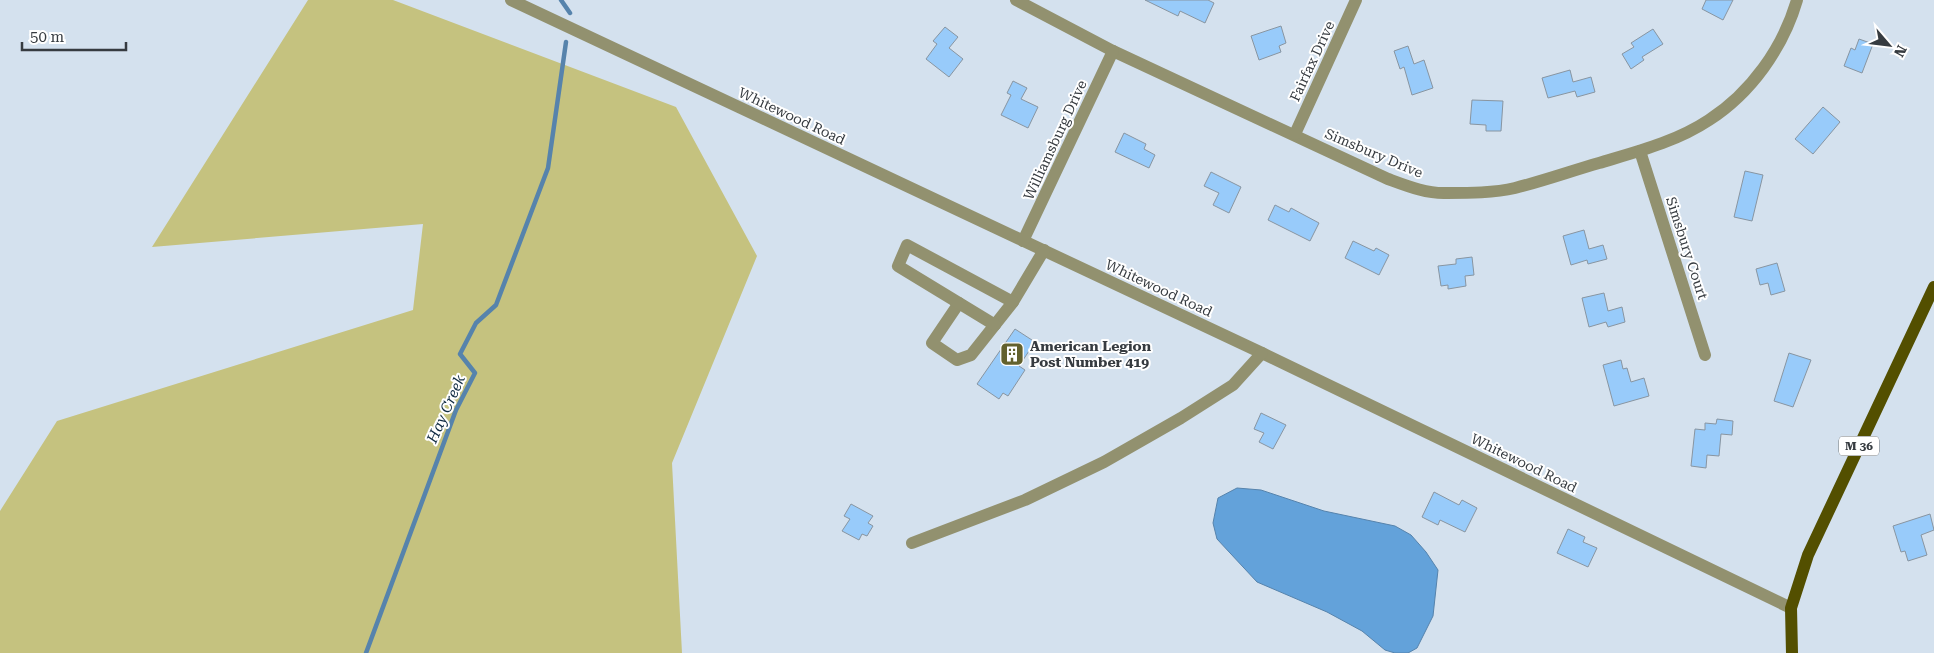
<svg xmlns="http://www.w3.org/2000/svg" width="1934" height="653" font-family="'Roboto Serif',serif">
<rect width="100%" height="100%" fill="#d4e1ee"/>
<path fill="#c5c27f" d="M308 0H393L676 107 757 256 672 463 682 653H0V511L57 421 413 310 423 224 152 247Z"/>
<path fill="#63a2da" stroke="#5683ac" d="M1237 488 1261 490 1324 511 1395 526 1411 535 1426 552 1438 570 1433 616 1417 648 1408 653H1395L1385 650 1362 631 1327 612 1257 582 1217 539 1213 523 1218 498Z"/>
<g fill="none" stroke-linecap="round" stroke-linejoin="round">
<g stroke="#5683ac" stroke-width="4.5">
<path d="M561 0 570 13"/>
<path d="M366 653 456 410 475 373 460 354 476 323 496 305 548 168 566 42"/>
</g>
</g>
<g fill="#98cbfa" stroke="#8895a1">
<path d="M1145 0H1208L1214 3 1205 23 1180 11 1178 16Z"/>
<path d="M1706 0H1733L1723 20 1702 9Z"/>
<path d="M1281 26 1286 43 1279 46 1281 52 1259 60 1251 36Z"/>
<path d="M945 27 958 37 949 48 963 59 949 77 926 59 937 44 933 41Z"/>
<path d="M1653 29 1663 44 1642 57 1644 60 1631 69 1622 54 1634 47 1631 43Z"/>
<path d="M1859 39 1873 44 1862 73 1844 66 1851 48 1855 50Z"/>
<path d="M1408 46 1414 64 1424 60 1433 88 1412 95 1404 67 1400 69 1394 51Z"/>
<path d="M1570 70 1573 82 1591 77 1595 92 1577 97 1575 91 1548 98 1542 78Z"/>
<path d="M1013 81 1027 88 1021 99 1038 107 1028 128 1001 115 1011 95 1007 93Z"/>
<path d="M1472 100 1503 101 1501 131H1486V125L1470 124Z"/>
<path d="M1823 107 1840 122 1813 154 1795 139Z"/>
<path d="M1124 133 1146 144 1144 149 1155 155 1149 168 1115 152Z"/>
<path d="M1745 171 1763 175 1752 221 1734 217Z"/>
<path d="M1211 172 1241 187 1229 213 1213 205 1219 193 1204 186Z"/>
<path d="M1275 205 1289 212 1291 208 1319 223 1310 241 1268 220Z"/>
<path d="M1584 230 1589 249 1603 245 1607 259 1588 264 1587 260 1571 265 1563 236Z"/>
<path d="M1353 241 1374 251 1376 248 1389 255 1379 275 1345 258Z"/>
<path d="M1472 257 1474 275 1465 276 1466 286 1448 289V285L1441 286 1438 266 1456 264V259Z"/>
<path d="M1777 263 1785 291 1771 295 1768 283 1760 285 1756 269Z"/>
<path d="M1604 293 1608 311 1622 307 1625 322 1608 327 1606 322 1589 327 1582 298Z"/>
<path d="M1015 329 1035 342 1019 366 1025 370 1008 396 1003 393 999 399 977 384Z"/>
<path d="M1789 353 1811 360 1793 407 1774 401Z"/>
<path d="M1621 360 1623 369 1627 368 1631 382 1644 378 1649 396 1614 406 1603 365Z"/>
<path d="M1261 413 1286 425 1273 449 1259 442 1264 433 1254 429Z"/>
<path d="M1717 419 1733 421 1732 435 1721 434 1719 456 1707 455 1706 468 1691 466 1695 429 1705 430V423L1716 424Z"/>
<path d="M1434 492 1459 505 1462 500 1477 508 1465 532 1440 520 1438 525 1422 517Z"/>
<path d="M851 504 873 516 868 523 873 526 867 536 862 534 859 540 842 531 850 519 844 516Z"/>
<path d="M1930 514 1934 530 1921 535 1927 555 1908 561 1905 551 1901 552 1893 526Z"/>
<path d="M1568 529 1585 537 1583 542 1597 548 1588 567 1557 553Z"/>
</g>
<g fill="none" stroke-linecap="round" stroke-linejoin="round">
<g stroke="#92916f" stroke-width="12">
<path d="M511 0 1262 353 1791 608"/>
<path d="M1016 0 1113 51 1388 179C1407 186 1427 194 1447 193 1469 193 1494 193 1515 188 1543 181 1571 171 1599 163 1636 152 1676 142 1709 120 1751 93 1783 48 1797 0"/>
<path d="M1295 134 1356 0"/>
<path d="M1640 151 1705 355"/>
<path d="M1023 241 1113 51"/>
<path d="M959 303 932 343 957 360 971 355 1013 302 1044 250"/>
<path d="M995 325 898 266 907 245 1013 302"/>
<path d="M912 543 1025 500 1104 462 1181 418 1233 385 1262 353"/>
</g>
<path stroke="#534f00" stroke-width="12" d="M1792 653 1791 608 1808 555 1934 287"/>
</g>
<defs>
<g id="building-square" transform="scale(1.25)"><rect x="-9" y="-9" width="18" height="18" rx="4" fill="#63612d" stroke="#fff"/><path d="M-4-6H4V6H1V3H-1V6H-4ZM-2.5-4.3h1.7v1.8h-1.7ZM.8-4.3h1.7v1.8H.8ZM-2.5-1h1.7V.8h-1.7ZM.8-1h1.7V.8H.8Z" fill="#fff"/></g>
</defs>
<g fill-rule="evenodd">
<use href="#building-square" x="1012" y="354"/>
</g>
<g text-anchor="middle" stroke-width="4" stroke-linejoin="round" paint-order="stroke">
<rect fill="#fff" stroke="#727679" stroke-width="1" x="1839" y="436.5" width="40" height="19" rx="4"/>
<g font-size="12" font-weight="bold" fill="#363b40">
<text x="1859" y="450">M 36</text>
</g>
<g font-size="14" fill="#363b40" stroke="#fff">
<text transform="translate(1312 61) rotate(-65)" y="5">Fairfax Drive</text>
<text transform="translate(792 116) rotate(25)" y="5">Whitewood Road</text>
<text transform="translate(1055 140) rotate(-65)" y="5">Williamsburg Drive</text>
<text transform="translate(1374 153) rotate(23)" y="5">Simsbury Drive</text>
<text transform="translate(1687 248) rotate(72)" y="5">Simsbury Court</text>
<text transform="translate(1159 288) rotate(25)" y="5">Whitewood Road</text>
<text transform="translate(1524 463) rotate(26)" y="5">Whitewood Road</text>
</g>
<g font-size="14" font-weight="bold" fill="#363b40" stroke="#fff" text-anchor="start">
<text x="1030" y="351">American Legion<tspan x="1030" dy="16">Post Number 419</tspan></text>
</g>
<g font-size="15" font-style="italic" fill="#102b42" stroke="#fff">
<text transform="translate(446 409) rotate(-66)" y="5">Hay Creek</text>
</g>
</g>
<g transform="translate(1889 45) rotate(118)" stroke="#ffffff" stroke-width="4" paint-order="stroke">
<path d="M0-4L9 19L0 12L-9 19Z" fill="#363b40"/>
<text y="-8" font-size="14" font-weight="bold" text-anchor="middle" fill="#363b40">N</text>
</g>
<path d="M22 42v8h104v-8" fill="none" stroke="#363b40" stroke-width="2.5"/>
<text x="30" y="42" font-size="15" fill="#363b40" stroke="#ffffff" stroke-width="4" paint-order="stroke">50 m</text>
</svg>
